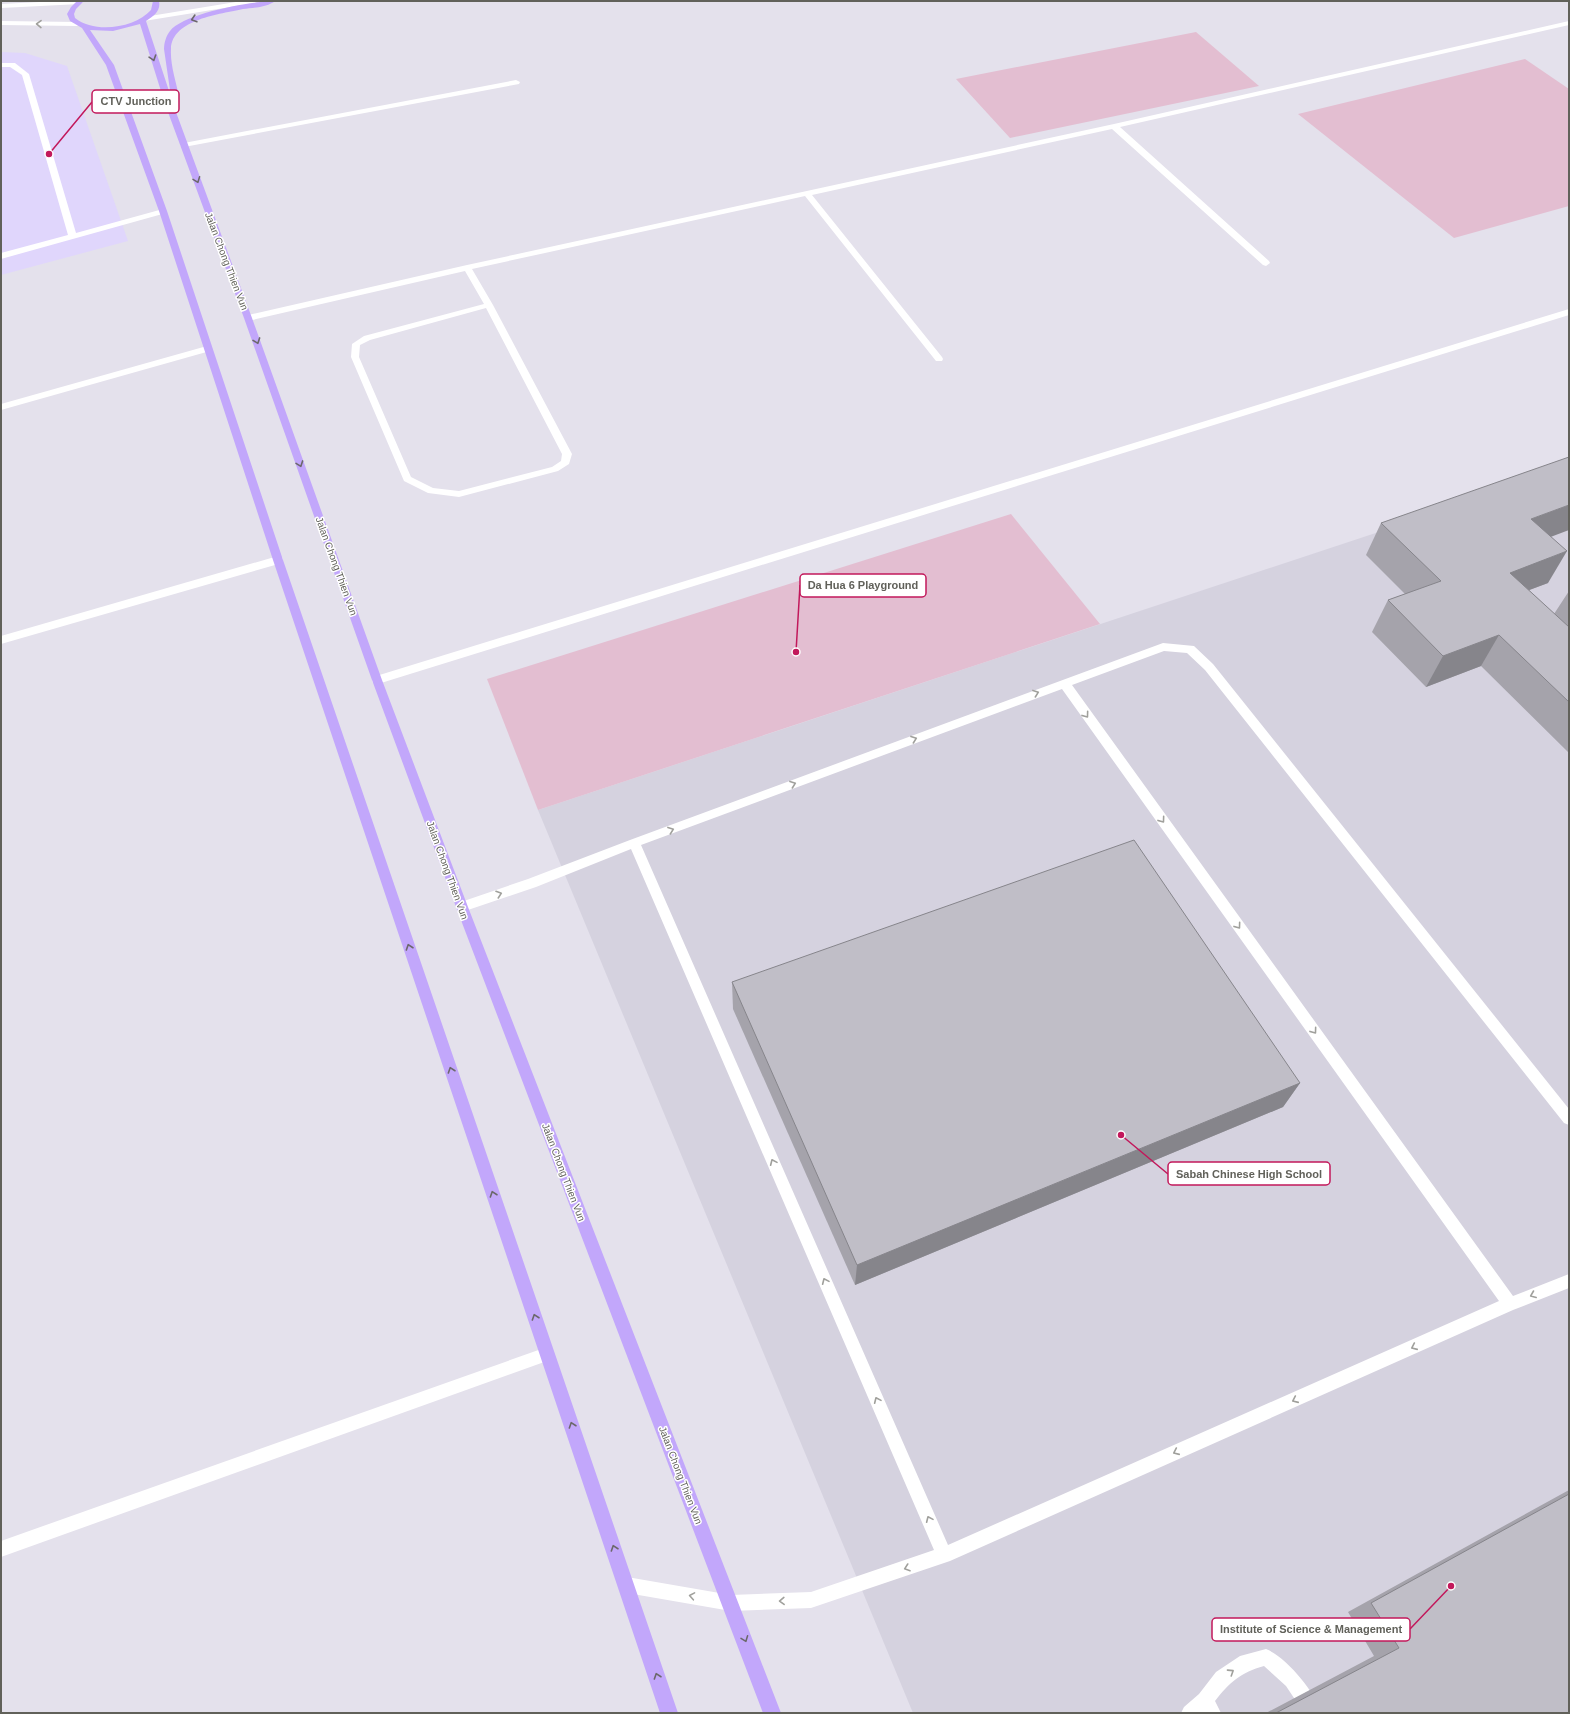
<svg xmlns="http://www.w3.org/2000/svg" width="1570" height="1714" font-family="Arial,sans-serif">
<rect width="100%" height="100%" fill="#e4e1ec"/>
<path fill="#e0d6fc" d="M1 52 25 53 67 66 128 241 1 275Z"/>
<path fill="#d5d2df" d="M1569 469V1713H913L538 810Z"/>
<g fill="#e3bed1">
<path d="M1196 32 1259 86 1010 138 956 79Z"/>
<path d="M1525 59 1569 89V206L1454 238 1298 114Z"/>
<path d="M1011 514 1100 624 538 810 487 679Z"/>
</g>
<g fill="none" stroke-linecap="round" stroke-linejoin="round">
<g fill="#fff" fill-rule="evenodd">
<path d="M59 1 83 2 80 4 1 8V4Z"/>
<path d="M242 1H258L255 3 144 21 141 19 144 17Z"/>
<path d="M1 21 77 22 80 24 77 26 1 25Z"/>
<path d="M1569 21V25L1120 127 1269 261 1270 263 1266 266 1263 265 1112 129 812 195 942 357 943 359 942 361H936L805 196 472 269 493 305 572 454 569 464 558 471 459 497 428 493 404 481 351 357 352 344 364 336 484 304 465 271 248 321 244 318 248 315 467 265 1114 124ZM486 308 562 454 561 461 552 467 459 491 433 488 411 477 359 357 360 345 370 340Z"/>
<path d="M1 63H15L29 74 76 233 163 209H166V213L1 259V253L68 235 22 75 10 67H1Z"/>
<path d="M516 80 520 82 519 84 184 147 180 145 184 143Z"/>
<path d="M1569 309V315L381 683H373L372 680 373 677Z"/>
<path d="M207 346 210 347 211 349 210 351 1 410V404Z"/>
<path d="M278 556 282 557 283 560 282 563 1 644V636Z"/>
<path d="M1163 643 1194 646 1213 664 1569 1109V1125L1564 1123 1205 670 1187 653 1164 651 1072 685 1513 1296 1569 1274V1288L1513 1310 950 1561 811 1608 731 1611 627 1593 621 1591 619 1585 621 1579 627 1577 731 1595 811 1592 934 1550 631 849 536 887 462 912 458 911 456 907 458 903 528 879 630 840ZM1062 689 1499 1301 948 1545 641 845Z"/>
<path d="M547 1347 552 1349 554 1354 552 1359 547 1361 1 1557V1541Z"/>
<path d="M1266 1649C1288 1658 1313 1691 1323 1713H1304L1286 1686 1264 1666C1241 1672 1229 1683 1215 1701L1221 1713H1181L1184 1707 1199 1694 1216 1672 1240 1656Z"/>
</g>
<path fill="#c2a7fb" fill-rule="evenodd" d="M77 1H84L76 9 74 14 75 18C95 34 135 28 151 10L153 1H159C161 11 154 16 146 21L171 97 164 49C164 43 166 36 170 31 184 13 253 1 275 1 268 7 253 8 243 9 221 14 172 19 171 49 170 65 176 81 179 97L173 104 252 318 382 680 468 907 781 1713H763L456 907 372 680 244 318 165 104 140 24 113 31 90 30 114 65 167 211 283 560 678 1713H660L273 560 159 211 106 65 82 28 70 21 67 14 71 7Z"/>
</g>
<g fill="#a5a3ab">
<path d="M1381 523 1551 537 1548 583 1529 590 1554 614 1569 591V752H1568L1481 666 1426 687 1372 632 1388 600 1405 594 1366 555Z"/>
<path d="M732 982 1300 1083 1283 1107 855 1285 733 1009Z"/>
<path d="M1569 1490V1713H1266L1374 1656 1348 1612Z"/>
</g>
<g fill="#86858b">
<path d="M1569 505V530L1513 551 1531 519Z"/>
<path d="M1567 551 1548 583 1492 604 1510 573Z"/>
<path d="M1499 635 1481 666 1426 687 1443 656Z"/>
<path d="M1300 1083 1283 1107 855 1285 857 1265Z"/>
</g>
<g fill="#c0bec7" stroke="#86858b">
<path d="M1569 457V505L1531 519 1567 551 1510 573 1569 627V702L1499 635 1443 656 1388 600 1441 581 1381 523Z"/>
<path d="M1134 840 1300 1083 857 1265 732 982Z"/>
<path d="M1569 1494V1713H1276L1399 1648 1371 1603Z"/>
</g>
<defs><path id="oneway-chevron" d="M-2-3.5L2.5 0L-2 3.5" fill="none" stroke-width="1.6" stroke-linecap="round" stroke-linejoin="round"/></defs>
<g stroke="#6b686a">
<use href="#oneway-chevron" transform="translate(194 19) rotate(163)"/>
<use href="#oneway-chevron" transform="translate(153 58) rotate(72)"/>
<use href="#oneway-chevron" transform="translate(197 180) rotate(69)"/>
<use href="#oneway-chevron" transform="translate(257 341) rotate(70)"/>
<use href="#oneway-chevron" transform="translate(300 464) rotate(70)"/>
<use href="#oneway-chevron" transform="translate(409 947) rotate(-109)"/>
<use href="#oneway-chevron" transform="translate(451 1070) rotate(-109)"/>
<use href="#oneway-chevron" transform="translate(493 1194) rotate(-109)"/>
<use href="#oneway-chevron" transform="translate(535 1317) rotate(-109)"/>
<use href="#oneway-chevron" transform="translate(572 1425) rotate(-109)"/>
<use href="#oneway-chevron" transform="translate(614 1548) rotate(-109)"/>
<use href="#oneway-chevron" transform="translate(745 1639) rotate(69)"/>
<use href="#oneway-chevron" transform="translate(657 1676) rotate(-109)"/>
</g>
<g stroke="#a0a09c">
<use href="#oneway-chevron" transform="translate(39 24) rotate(-179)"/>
<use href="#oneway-chevron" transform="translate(1036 693) rotate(-20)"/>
<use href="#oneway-chevron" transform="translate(1086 715) rotate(54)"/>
<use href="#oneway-chevron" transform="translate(914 739) rotate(-20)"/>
<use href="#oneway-chevron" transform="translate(793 784) rotate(-20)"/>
<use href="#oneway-chevron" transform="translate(1162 820) rotate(54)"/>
<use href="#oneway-chevron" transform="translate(671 830) rotate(-20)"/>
<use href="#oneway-chevron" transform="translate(499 894) rotate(-19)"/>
<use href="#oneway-chevron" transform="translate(1238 926) rotate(54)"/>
<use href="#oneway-chevron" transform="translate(1314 1031) rotate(54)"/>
<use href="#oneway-chevron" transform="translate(773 1162) rotate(-114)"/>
<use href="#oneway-chevron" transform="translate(825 1281) rotate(-114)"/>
<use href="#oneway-chevron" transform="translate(1533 1295) rotate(158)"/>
<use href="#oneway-chevron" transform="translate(1414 1347) rotate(156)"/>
<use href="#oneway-chevron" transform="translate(877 1400) rotate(-114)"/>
<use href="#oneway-chevron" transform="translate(1295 1400) rotate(156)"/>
<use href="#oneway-chevron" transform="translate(1176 1452) rotate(156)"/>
<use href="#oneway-chevron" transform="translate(929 1519) rotate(-114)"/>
<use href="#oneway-chevron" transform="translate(907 1568) rotate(161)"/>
<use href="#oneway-chevron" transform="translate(692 1596) rotate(-170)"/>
<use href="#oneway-chevron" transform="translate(782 1601) rotate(178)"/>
<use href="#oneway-chevron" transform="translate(1231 1672) rotate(-33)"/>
</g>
<g text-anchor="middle" stroke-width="3" stroke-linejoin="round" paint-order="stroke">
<g font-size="10" fill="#61615a" stroke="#fff">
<text transform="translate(227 261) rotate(69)" y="4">Jalan Chong Thien Vun</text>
<text transform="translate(337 566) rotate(70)" y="4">Jalan Chong Thien Vun</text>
<text transform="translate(448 870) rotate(70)" y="4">Jalan Chong Thien Vun</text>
<text transform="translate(564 1172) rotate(69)" y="4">Jalan Chong Thien Vun</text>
<text transform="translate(681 1475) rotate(69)" y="4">Jalan Chong Thien Vun</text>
</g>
</g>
<path fill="none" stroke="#c2185b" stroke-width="1.5" d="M49 154L92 102M796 652L800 585M1121 1135L1168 1174M1451 1586L1410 1629"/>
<g fill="#c2185b" stroke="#fff" stroke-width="1.5">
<circle cx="49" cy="154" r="4"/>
<circle cx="796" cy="652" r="4"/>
<circle cx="1121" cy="1135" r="4"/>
<circle cx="1451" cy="1586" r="4"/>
</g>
<g fill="#fff" stroke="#c2185b" stroke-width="1.5">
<rect x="92" y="90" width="87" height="23" rx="4"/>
<rect x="800" y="574" width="126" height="23" rx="4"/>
<rect x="1168" y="1162" width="162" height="23" rx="4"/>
<rect x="1212" y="1618" width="198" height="23" rx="4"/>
</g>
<g font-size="11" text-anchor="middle" font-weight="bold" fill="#61615a">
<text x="136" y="105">CTV Junction</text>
<text x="863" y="589">Da Hua 6 Playground</text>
<text x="1249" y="1178">Sabah Chinese High School</text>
<text x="1311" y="1633">Institute of Science &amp; Management</text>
</g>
<rect width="1570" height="1714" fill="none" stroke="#61615a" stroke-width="4"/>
</svg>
